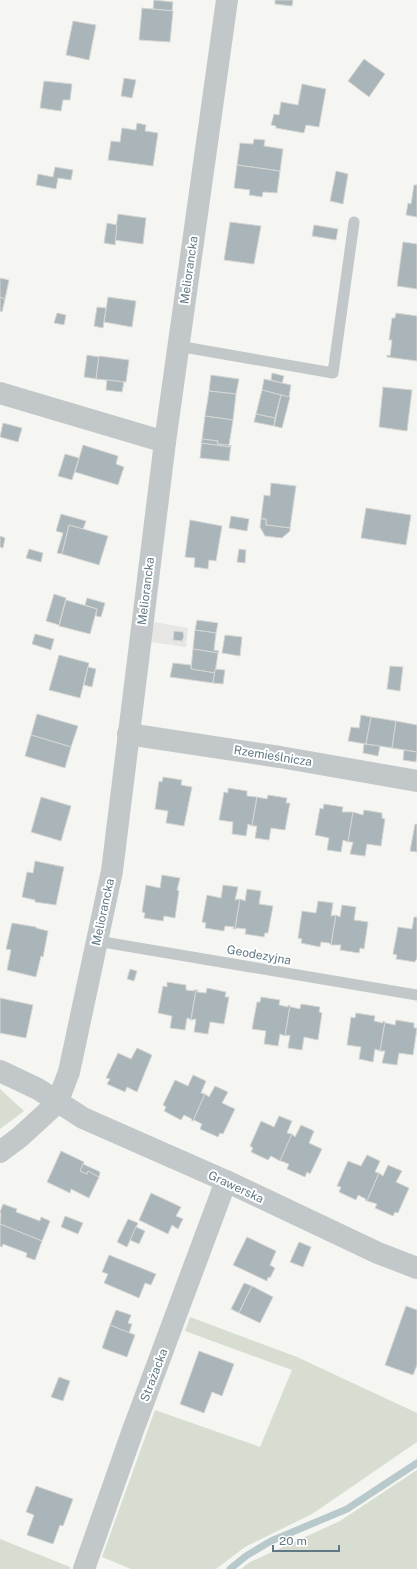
<svg xmlns="http://www.w3.org/2000/svg" width="417" height="1569" font-family="'Public Sans',sans-serif">
<rect width="100%" height="100%" fill="#f5f5f1"/>
<path fill="#e6e6e4" d="M154 622 188 628 186 647 151 642Z"/>
<g fill="#d7ddd1">
<path d="M0 1089 24 1111 0 1129Z"/>
<path d="M190 1317 297 1357 417 1413V1442L312 1514 245 1547 216 1569H131L102 1557 155 1410 260 1447 292 1370 185 1331Z"/>
<path d="M417 1470V1569H241L250 1562 340 1521Z"/>
<path d="M0 1539 70 1567V1569H0Z"/>
</g>
<g fill="none" stroke-linecap="round" stroke-linejoin="round">
<path stroke="#b8c9cb" stroke-width="7" d="M230 1569 246 1556 271 1541 347 1509 417 1463"/>
</g>
<g fill="#aab5b9" stroke="#d6d6d4">
<path d="M154 0 173 2 172 11 153 9Z"/>
<path d="M275 0H293L292 6 275 4Z"/>
<path d="M142 8 173 11 170 42 139 40Z"/>
<path d="M73 21 96 25 89 60 66 55Z"/>
<path d="M364 59 385 74 369 97 348 81Z"/>
<path d="M124 78 136 80 132 98 121 96Z"/>
<path d="M44 81 72 84 70 100H63L61 111 40 108Z"/>
<path d="M302 84 326 89 319 127 306 125 304 133 276 128V126L271 125 274 114 279 115 281 102 298 105Z"/>
<path d="M137 123 146 125 145 131 158 133 153 166 108 160 111 141 120 142 122 128 136 130Z"/>
<path d="M254 139 265 140 264 146 283 149 280 171 237 165 240 143 253 144Z"/>
<path d="M237 165 280 171 277 193 263 192 262 197 249 195 250 190 234 188Z"/>
<path d="M55 167 73 170 71 180 58 178 56 189 36 185 38 174 53 177Z"/>
<path d="M336 171 348 174 343 204 330 201Z"/>
<path d="M414 185H417V217L406 215 408 203 411 204Z"/>
<path d="M118 214 146 218 143 244 114 240Z"/>
<path d="M230 222 261 226 254 264 224 260Z"/>
<path d="M107 223 117 225 115 245 104 243Z"/>
<path d="M314 225 338 229 336 240 312 236Z"/>
<path d="M403 242 417 244V289L397 286Z"/>
<path d="M0 278 9 280 5 299 0 297Z"/>
<path d="M0 297 5 299 2 312 0 311Z"/>
<path d="M108 297 136 301 132 327 104 322Z"/>
<path d="M97 307 106 308 103 328 94 326Z"/>
<path d="M57 313 66 315 64 325 54 323Z"/>
<path d="M396 313 417 316V361L387 357V355L390 356 392 340H389L392 318H395Z"/>
<path d="M87 355 99 357 96 379 84 377Z"/>
<path d="M99 356 129 360 126 382 96 379Z"/>
<path d="M272 373 284 376 282 383 271 380Z"/>
<path d="M211 375 239 379 236 394 209 391Z"/>
<path d="M264 379 291 385 289 397 262 390Z"/>
<path d="M107 380 124 382 122 392 106 390Z"/>
<path d="M383 387 412 390 407 431 379 427Z"/>
<path d="M262 390 281 395 275 418 256 414Z"/>
<path d="M209 391 236 394 233 420 205 416Z"/>
<path d="M281 395 290 397 282 428 274 426Z"/>
<path d="M256 414 275 418 274 426 254 422Z"/>
<path d="M205 416 233 420 229 445 217 444 218 441 202 439Z"/>
<path d="M3 423 22 428 18 442 0 437Z"/>
<path d="M202 439 218 441 217 444 229 445V447L201 443Z"/>
<path d="M202 439 201 443 229 447 231 445 229 461 200 458Z"/>
<path d="M83 445 118 456 116 464 124 467 118 485 75 472Z"/>
<path d="M65 454 79 458 72 480 58 476Z"/>
<path d="M271 483 296 486 290 528 266 525V519H261L264 495 270 496Z"/>
<path d="M366 508 411 515 406 545 361 538Z"/>
<path d="M61 514 86 521 83 529 69 525 62 554 57 553 63 533 56 531Z"/>
<path d="M231 516 249 519 247 531 229 528Z"/>
<path d="M261 519H266V525L290 528V531L282 538 265 536 260 527Z"/>
<path d="M190 520 222 526 216 561 209 560 208 569 194 567 195 558 185 557Z"/>
<path d="M69 525 108 536 99 565 62 554Z"/>
<path d="M0 536 5 538 3 548 0 547Z"/>
<path d="M29 549 43 553 41 562 26 558Z"/>
<path d="M239 549 246 550 245 563 237 562Z"/>
<path d="M54 594 66 598 59 625 46 621Z"/>
<path d="M87 598 105 603 101 617 96 616 97 609 85 605Z"/>
<path d="M66 600 97 609 90 634 59 626Z"/>
<path d="M197 620 218 623 216 633 195 630Z"/>
<path d="M195 630 216 633 214 650 219 651 218 653 193 649Z"/>
<path d="M174 631 183 632 184 638H183L182 641 173 640Z"/>
<path d="M35 634 54 639 51 650 32 644Z"/>
<path d="M225 635 242 637 240 656 222 653Z"/>
<path d="M193 649 218 653 215 673 191 669Z"/>
<path d="M59 655 89 663 80 698 49 690Z"/>
<path d="M173 663 191 665V669L215 673 213 683 170 677Z"/>
<path d="M390 666 403 667 400 691 387 689Z"/>
<path d="M88 667 96 669 92 687 84 685Z"/>
<path d="M215 669 225 670 223 684 213 683Z"/>
<path d="M37 714 78 726 71 747 31 735Z"/>
<path d="M361 715 371 717 366 744 348 741 351 727 359 728Z"/>
<path d="M371 717 396 721 392 748 366 744Z"/>
<path d="M396 721 417 725V752L392 748Z"/>
<path d="M31 735 71 747 65 768 25 756Z"/>
<path d="M364 744 380 746 378 756 363 753Z"/>
<path d="M404 750 417 752 416 762 403 760Z"/>
<path d="M163 777 182 780 181 785 192 787 184 826 166 823 168 811 155 809 159 781 162 782Z"/>
<path d="M228 788 247 791V796L257 797 252 826 248 824 246 836 232 834 233 822 219 820 224 792 228 793Z"/>
<path d="M268 795 287 798 286 803H290L285 830 271 828 269 840 255 838 257 826H252L257 797 267 799Z"/>
<path d="M41 797 71 806 61 841 31 832Z"/>
<path d="M324 804 343 807 342 812H353L348 842 343 840 341 852 327 850 329 838 315 835 320 808 323 809Z"/>
<path d="M364 810 382 813V818L385 819 381 846 367 844 365 856 350 854 353 842H348L353 812 363 815Z"/>
<path d="M415 824H417V852L410 851Z"/>
<path d="M35 861 64 867 56 905 35 902V900L22 897 27 872 33 873Z"/>
<path d="M162 875 180 878 177 890 179 891 175 918 164 916 163 921 144 918 145 913 142 912 146 885 160 888Z"/>
<path d="M223 885 238 887 235 900 240 899 235 929H233L234 927 225 926 224 931 205 928 206 923 202 922 207 895 221 898Z"/>
<path d="M247 889 261 891 259 904 273 906 268 933H265L264 937 245 934 246 929 237 928 235 929 240 899 245 901Z"/>
<path d="M318 901 333 903 331 916 336 915 331 945 329 943 321 942 320 947 301 943 302 939 298 938 302 911 316 913Z"/>
<path d="M342 905 356 907 354 920 368 922 364 949 360 948 359 953 340 950 341 945H331L336 915 340 917Z"/>
<path d="M414 917H417V958L415 962 396 959 397 955 393 954 398 927 412 929Z"/>
<path d="M12 923 36 927V928L48 931 43 957 41 956 36 977 7 970 11 950 6 949Z"/>
<path d="M130 969 137 971 134 981 127 979Z"/>
<path d="M167 982 186 985V990L194 991V990H196L191 1020H190V1019L187 1018 185 1030 170 1028 172 1016 158 1013 163 986 167 987Z"/>
<path d="M207 988 226 992 225 997H229L224 1024 210 1022 208 1034 194 1032 196 1019 191 1020 196 990H198L197 992 206 993Z"/>
<path d="M261 997 280 1000 279 1005 288 1007V1005L290 1006 285 1036 280 1034 278 1046 264 1044 266 1031 252 1029 257 1002H260Z"/>
<path d="M0 998 33 1005 26 1038 0 1033Z"/>
<path d="M301 1004 320 1007 319 1012 322 1013 318 1040 304 1037 302 1050 288 1048 290 1035 285 1036 290 1006 291 1007 300 1009Z"/>
<path d="M356 1013 375 1016 374 1021 383 1023V1021L385 1022 380 1051 375 1049 373 1062 359 1059 361 1047 347 1045 351 1017 355 1018Z"/>
<path d="M396 1020 414 1023V1028H417L413 1055 399 1053 397 1065 382 1063 385 1051H380L385 1022 386 1023 395 1025Z"/>
<path d="M137 1048 152 1055 137 1092 127 1087 125 1092 107 1084 110 1079 106 1078 118 1053 131 1059Z"/>
<path d="M193 1075 206 1081 201 1093 205 1094 193 1121 191 1120 192 1119 184 1115 181 1120 164 1111 166 1107 163 1105 175 1080 188 1086Z"/>
<path d="M215 1086 228 1092 222 1103 235 1109 223 1134 220 1133 218 1137 200 1129 202 1124 194 1120 193 1121 205 1094 209 1097Z"/>
<path d="M279 1116 292 1121 287 1133 292 1134 280 1161 271 1156 268 1160 251 1152 253 1148 250 1146 261 1121 274 1127Z"/>
<path d="M301 1125 314 1131 309 1143 322 1149 310 1174 307 1172 305 1177 287 1169 289 1164 281 1161H280L292 1134 295 1137Z"/>
<path d="M61 1151 84 1162 80 1171 87 1174 88 1171 99 1177 89 1198 71 1189 70 1193 47 1182Z"/>
<path d="M367 1155 380 1161 375 1172 379 1173 367 1201 365 1200 366 1199 358 1195 356 1200 339 1192 341 1187 337 1186 348 1161 361 1166Z"/>
<path d="M83 1164 100 1172 99 1177 88 1171 87 1174 80 1171Z"/>
<path d="M388 1165 402 1171 396 1182 409 1188 398 1213 395 1212 393 1216 375 1208 377 1204 367 1201 379 1173 383 1176Z"/>
<path d="M151 1193 181 1207 176 1216 183 1219 178 1229 172 1225 168 1234 139 1220Z"/>
<path d="M3 1204 17 1209 16 1212 40 1221 41 1217 50 1221 42 1241 0 1224 1 1214 0 1212Z"/>
<path d="M65 1216 83 1223 78 1234 61 1227Z"/>
<path d="M128 1219 138 1223 127 1247 117 1242Z"/>
<path d="M0 1224 42 1241 35 1260 26 1257 27 1253 3 1244 2 1247 0 1246Z"/>
<path d="M136 1227 145 1231 139 1244 130 1240Z"/>
<path d="M247 1237 276 1251 270 1265 275 1268 270 1278 268 1277 267 1281 233 1265Z"/>
<path d="M299 1242 311 1247 303 1267 290 1262Z"/>
<path d="M109 1255 156 1274 151 1285 145 1283 139 1298 104 1283 108 1274 102 1272Z"/>
<path d="M244 1283 252 1286 239 1313 231 1309Z"/>
<path d="M252 1286 273 1297 260 1323 239 1313Z"/>
<path d="M406 1306 417 1310V1365L413 1375 385 1365Z"/>
<path d="M116 1310 131 1315 128 1323 132 1324 129 1333 110 1325Z"/>
<path d="M110 1325 135 1335 127 1357 102 1348Z"/>
<path d="M199 1351 234 1364 222 1396 212 1392 204 1413 180 1404Z"/>
<path d="M59 1377 70 1381 63 1401 51 1397Z"/>
<path d="M36 1486 73 1499 63 1526 60 1525 53 1544 27 1535 34 1515 26 1512Z"/>
</g>
<g fill="none" stroke-linecap="round" stroke-linejoin="round">
<g stroke="#c2c7ca" stroke-width="11">
<path d="M178 346 333 373 354 222"/>
<path d="M97 941 417 995"/>
</g>
<g stroke="#c2c7ca" stroke-width="22">
<path d="M0 393 165 442"/>
<path d="M128 734 280 757 417 781"/>
<path d="M0 1071 38 1089 83 1118 226 1181 378 1253 417 1268"/>
<path d="M0 1152 20 1137 57 1103 69 1072 112 871 165 442 227 0"/>
<path d="M84 1569 133 1430 226 1181"/>
</g>
</g>
<g text-anchor="middle" stroke-width="4" stroke-linejoin="round" paint-order="stroke">
<g font-size="12" fill="#617985" stroke="#fff">
<text transform="translate(189 270) rotate(-82)" y="4">Meliorancka</text>
<text transform="translate(146 591) rotate(-83)" y="4">Meliorancka</text>
<text transform="translate(273 756) rotate(9)" y="4">Rzemieślnicza</text>
<text transform="translate(103 912) rotate(-78)" y="4">Meliorancka</text>
<text transform="translate(259 955) rotate(10)" y="4">Geodezyjna</text>
<text transform="translate(236 1187) rotate(25)" y="4">Grawerska</text>
<text transform="translate(154 1375) rotate(-69)" y="4">Strażacka</text>
</g>
</g>
<path d="M273 1545v6h66v-6" fill="none" stroke="#617985" stroke-width="2"/>
<text x="279" y="1545" font-size="12" fill="#617985" stroke="#ffffff" stroke-width="3" paint-order="stroke">20 m</text>
</svg>
